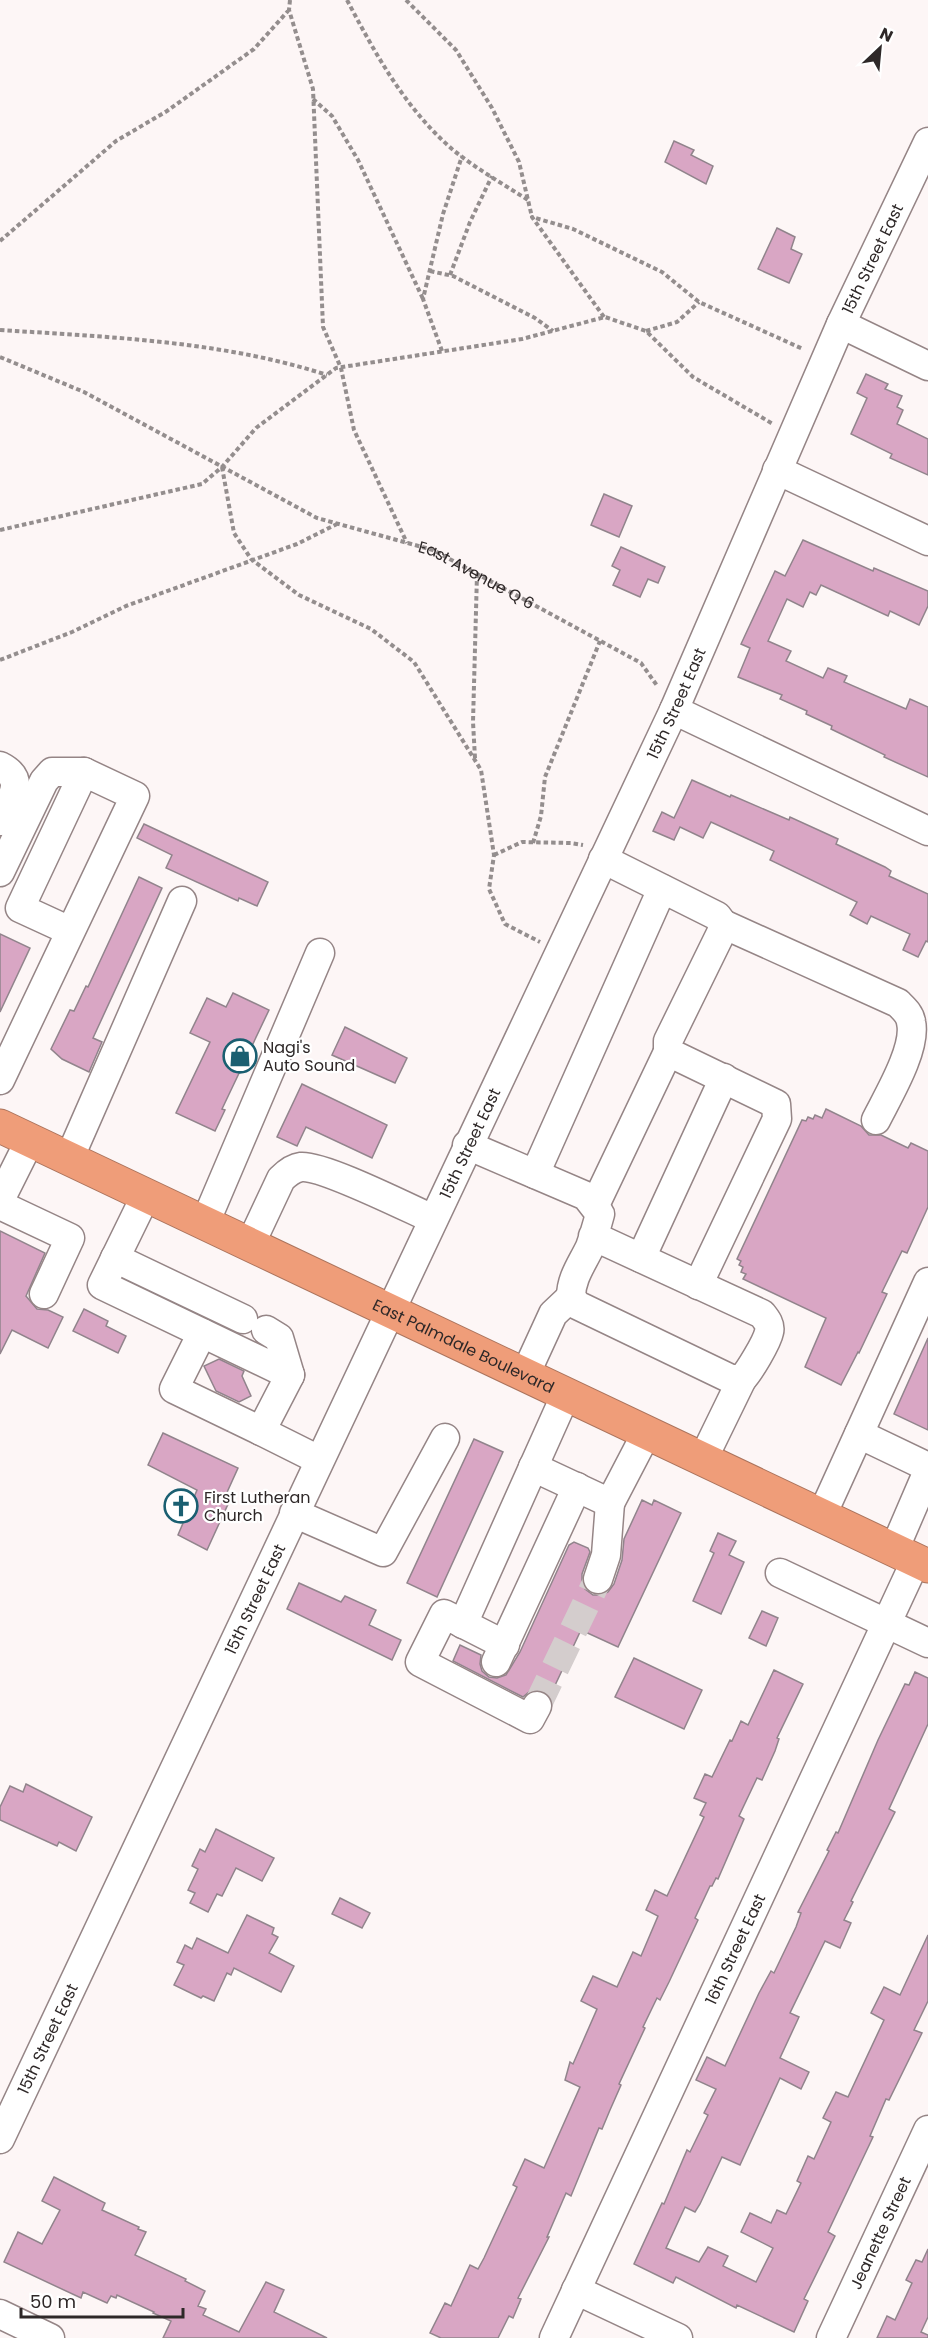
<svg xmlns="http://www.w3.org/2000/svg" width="928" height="2338" font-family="Poppins,sans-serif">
<rect width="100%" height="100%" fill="#fdf6f6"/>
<g fill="#d9a6c4" stroke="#91848c" stroke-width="1.5">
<path d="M674 141 694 150 691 155 713 166 706 184 665 162Z"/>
<path d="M777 228 795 237 791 249 802 254 789 283 758 269Z"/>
<path d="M866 374 888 384 885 389 902 396 897 407 903 410 897 424 928 439V475L890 458 892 454 851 434 867 398 857 393Z"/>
<path d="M604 494 632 506 619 537 591 525Z"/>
<path d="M803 540 873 571 874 568 928 591V606L919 625 890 611 888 616 821 585 816 595 810 592 803 607 787 599 768 641 791 651 786 661 823 678 828 668 847 676 844 682 906 709 910 699 928 707V777L884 757 885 755 831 729 832 726 806 714 807 711 780 699 782 695 738 677 750 648 741 644 775 571 785 576Z"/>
<path d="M621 547 665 567 658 583 648 579 640 597 613 585 620 570 612 566Z"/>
<path d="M692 780 730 797 731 795 789 820 790 817 838 839 836 844 885 867 891 871 889 876 928 894V942L926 941 918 957 903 950 910 934 871 916 867 924 850 915 857 902 770 860 774 851 711 822 703 838 680 827 674 840 653 831 662 812 674 818Z"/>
<path d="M144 824 268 882 257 906 239 898 238 901 166 868 172 855 137 838Z"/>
<path d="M139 877 162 888 93 1038 102 1042 89 1072 62 1059 51 1049 70 1010 74 1011 86 986 88 987Z"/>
<path d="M0 934 30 948 0 1012Z"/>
<path d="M233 993 269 1010 222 1109 225 1110 215 1131 176 1113 210 1042 190 1033 207 998 226 1007Z"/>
<path d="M345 1027 407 1058 395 1083 332 1055Z"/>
<path d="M302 1084 387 1125 372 1158 306 1127 297 1146 277 1137Z"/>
<path d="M826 1109 861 1126 869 1135H881L908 1148 911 1143 928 1151V1207L907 1253 902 1251 882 1292 887 1294 859 1353 858 1352 841 1385 805 1367 826 1318 743 1279 746 1274 741 1272 743 1267 739 1265 741 1261 737 1259 802 1120 806 1121 808 1117 813 1119 815 1115 822 1118Z"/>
<path d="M0 1231 45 1253 26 1296 37 1309 48 1310 63 1317 48 1348 12 1330 0 1354Z"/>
<path d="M84 1309 108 1321 106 1326 126 1336 118 1353 73 1331Z"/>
<path d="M928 1338V1430L894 1414Z"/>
<path d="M219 1359 244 1371 242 1376 251 1396 239 1402 216 1391 204 1366Z"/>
<path d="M163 1433 238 1468 224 1499 229 1502 207 1550 178 1535 197 1490 148 1465Z"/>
<path d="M474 1439 503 1452 437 1597 407 1583Z"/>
<path d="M642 1500 652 1505 654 1500 681 1513 618 1647 581 1630 550 1696 544 1691 536 1690 529 1692 523 1697 453 1661 460 1645 481 1655 480 1664 482 1671 489 1677 497 1678 506 1675 520 1652 569 1545 574 1542 588 1548 590 1552 582 1574V1582L585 1589 593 1595H602L608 1592 614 1584 622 1560 624 1539Z"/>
<path d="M718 1533 736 1541 729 1555 744 1562 721 1614 693 1601 714 1553 710 1551Z"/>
<path d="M299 1583 341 1602 345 1596 376 1610 369 1625 401 1640 392 1660 287 1609Z"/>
<path d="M762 1611 778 1618 766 1646 749 1638Z"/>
<path d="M634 1658 702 1690 684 1729 615 1697Z"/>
<path d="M774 1670 803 1684 777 1738 779 1739 775 1751 762 1780 757 1778 739 1816 744 1819 718 1879 716 1878 712 1886H710L695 1918 698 1920 669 1982 660 2000 657 1998 643 2027 645 2028 619 2084 621 2085 610 2110 602 2129 599 2128 571 2196 566 2193 547 2237H549L518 2298 521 2299 513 2318 509 2316 498 2338H441L430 2333 445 2303 451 2306 470 2265 478 2269 484 2258 517 2187 513 2185 525 2159 544 2168 580 2087 565 2080 570 2062 573 2064 597 2009 581 2001 593 1976 617 1987 633 1952 641 1956 658 1916 646 1910 655 1890 667 1896 704 1817 700 1815 706 1803 694 1798 705 1774 712 1777 730 1740 732 1741 741 1721 748 1725Z"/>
<path d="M915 1672 928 1678V1724L889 1809 895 1812 851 1901 853 1902 844 1920 851 1923 840 1948 825 1941 790 2013 799 2017 780 2058 809 2072 801 2089 780 2078 740 2165 722 2157 700 2204 695 2212 685 2207 666 2248 699 2262 708 2247 728 2256 723 2266 756 2282 773 2248 741 2232 750 2213 771 2223 777 2210 786 2214 801 2183 797 2181 808 2156 814 2159 831 2122 823 2118 836 2092 848 2097 884 2020 871 2013 884 1987 900 1995 928 1935V2001L914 2030 922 2033 889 2100 886 2099 870 2136 873 2137 828 2232 835 2236 804 2299 808 2301 794 2332 737 2305 736 2308 676 2277 673 2283 634 2264 662 2203 664 2204 687 2150 690 2152 708 2115 704 2113 716 2089 696 2080 707 2057 725 2066 759 1993 771 1971 774 1973 796 1927 801 1913 798 1912 829 1851 827 1850 836 1832 838 1833 878 1740 905 1684 909 1685Z"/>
<path d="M26 1784 92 1817 76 1851 59 1842 57 1846 0 1820V1807L10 1786 23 1792Z"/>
<path d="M216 1829 274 1858 262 1881 236 1868 222 1896 217 1894 208 1912 190 1903 195 1893 188 1890 198 1869 192 1866 200 1849 205 1852Z"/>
<path d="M340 1898 370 1913 362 1928 332 1914Z"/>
<path d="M247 1915 274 1928 272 1934 278 1937 269 1953 294 1966 281 1992 234 1968 231 1975 227 1973 214 2001 203 1996 201 1998 174 1985 184 1965 177 1962 185 1945 192 1949 197 1938 228 1953Z"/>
<path d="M54 2177 105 2203 102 2210 139 2227 138 2229 146 2232 135 2255 186 2279 185 2281 205 2291 198 2306 206 2309 203 2315 239 2332 266 2282 284 2290 274 2312 327 2338H163L171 2321 153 2313 154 2312 117 2295 116 2298 111 2296 107 2303 83 2292 81 2298 4 2262 18 2232 42 2244 60 2210 42 2201Z"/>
<path d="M928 2249V2317L921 2332 928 2335V2338H877L887 2316 895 2320 912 2283 906 2280 916 2260 922 2262Z"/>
</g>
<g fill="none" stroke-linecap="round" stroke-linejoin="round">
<path stroke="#d4cdcd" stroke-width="28" stroke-dasharray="28 14" stroke-linecap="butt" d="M537 1706 598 1579"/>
<g stroke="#958586" stroke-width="31">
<g id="minor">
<path d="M841 324 928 366"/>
<path d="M777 470 928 541"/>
<path d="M674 710 928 831"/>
<path d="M0 766C28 780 10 800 0 821"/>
<path d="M603 859 717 916 723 924 721 933 668 1041V1052L776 1104 777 1119 698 1285"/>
<path d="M0 872 44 781 52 772H84"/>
<path d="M723 924 898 1003C904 1009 910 1014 911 1022 917 1048 888 1096 876 1120"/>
<path d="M0 1080 135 796 84 772 20 908 70 931"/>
<path d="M467 1145 586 1196 600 1214C597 1225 594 1236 590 1247 582 1264 571 1278 571 1297L577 1305 731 1379H742C749 1372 767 1342 769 1332 771 1325 766 1319 762 1314L593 1236"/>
<path d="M69 1159 182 901"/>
<path d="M535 1174 662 889"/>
<path d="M146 1195 102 1285 290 1375 261 1431 319 1460"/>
<path d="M0 1200 30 1140"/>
<path d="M0 1205 70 1238 44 1294"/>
<path d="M595 1205 668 1052"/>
<path d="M205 1223 320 953"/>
<path d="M250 1245 281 1179C286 1174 293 1168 301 1167 323 1165 408 1208 433 1219"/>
<path d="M115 1258 243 1319"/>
<path d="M641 1258 724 1078"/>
<path d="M266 1330 279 1338 290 1375"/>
<path d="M202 1333 174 1389 261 1431"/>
<path d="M525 1375 553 1314 571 1297"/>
<path d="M859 1434 928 1467"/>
<path d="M703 1459 742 1379"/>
<path d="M533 1467 610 1503 647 1432"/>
<path d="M294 1513 383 1552 445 1438"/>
<path d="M822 1515 928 1282"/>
<path d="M894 1550 928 1471"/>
<path d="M780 1573 928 1643"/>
<path d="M598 1579 606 1555 610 1503"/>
<path d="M463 1624 566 1394"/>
<path d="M505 1645 444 1614 420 1662 530 1719 537 1706"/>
<path d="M496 1662 577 1487"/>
<path id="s2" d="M0 2139 674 710 841 324 928 142"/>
<path d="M576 2290 678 2338"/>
<path d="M0 2314 50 2338"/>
<path id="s3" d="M554 2338 916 1560"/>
<path id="s4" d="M831 2338 928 2130"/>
</g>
</g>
<g stroke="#ab745d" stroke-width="35">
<g id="highway">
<path id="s5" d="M0 1126 928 1566"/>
</g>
</g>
<g stroke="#948e8e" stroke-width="4" stroke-dasharray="4.5 3" stroke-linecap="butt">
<path d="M290 0 289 10 313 89 323 327 341 368 354 430 407 543"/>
<path d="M347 0C376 55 405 108 452 149 475 168 503 184 528 200"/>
<path d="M406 0 456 50 492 108 519 162 532 217"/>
<path d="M313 99 332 116 358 160 423 299"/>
<path d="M0 241 116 141 167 111 254 49 288 11"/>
<path d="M430 271 453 276 535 318 553 331"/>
<path d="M450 275 470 222 492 176"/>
<path d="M604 317 532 217 573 229 662 272 699 302 803 349"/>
<path d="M0 330C109 337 223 341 327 375"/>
<path d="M646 331 677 322 699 302"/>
<path d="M442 351 423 299 443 214 462 156"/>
<path id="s1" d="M0 357 84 392 317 518 433 550 641 663 658 687"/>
<path d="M222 467 234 533 251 559 299 595 371 629 414 662 481 770 494 855 489 889 505 924 540 942"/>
<path d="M0 530 202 484 222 467 256 428 336 368 522 339 605 317 646 331 693 377 773 424"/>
<path d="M0 660 72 632 126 606 297 544 337 524"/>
<path d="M475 758 473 722 477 574"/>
<path d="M533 843 541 816 545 777 600 641"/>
<path d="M494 855 522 842 571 843 583 845"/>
</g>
<use href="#minor" stroke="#fff" stroke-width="28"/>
<use href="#highway" stroke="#ef9d79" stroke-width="33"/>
</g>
<defs>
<g id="shop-ring" transform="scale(1.725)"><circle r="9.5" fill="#fff" stroke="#1a5f71" stroke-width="1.5"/><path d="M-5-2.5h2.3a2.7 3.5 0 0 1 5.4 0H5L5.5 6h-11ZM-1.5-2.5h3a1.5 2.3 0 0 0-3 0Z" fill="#1a5f71"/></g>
<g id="church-ring" transform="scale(1.725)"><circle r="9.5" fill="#fff" stroke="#1a5f71" stroke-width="1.5"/><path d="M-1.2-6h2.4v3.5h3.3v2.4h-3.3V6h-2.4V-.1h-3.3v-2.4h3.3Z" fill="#1a5f71"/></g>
</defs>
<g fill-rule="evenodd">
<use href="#shop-ring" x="240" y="1056"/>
<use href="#church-ring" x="181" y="1506"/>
</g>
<g text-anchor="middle" stroke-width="4.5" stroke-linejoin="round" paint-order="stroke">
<g font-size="16" fill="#2e2828" stroke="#fff">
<text dy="6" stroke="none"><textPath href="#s2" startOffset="2073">15th Street East</textPath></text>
<text dy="6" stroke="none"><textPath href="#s1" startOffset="526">East Avenue Q 6</textPath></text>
<text dy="6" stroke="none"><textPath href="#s2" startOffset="1587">15th Street East</textPath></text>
<text dy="6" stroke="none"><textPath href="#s2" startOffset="1101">15th Street East</textPath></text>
<text dy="6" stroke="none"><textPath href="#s5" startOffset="513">East Palmdale Boulevard</textPath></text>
<text dy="6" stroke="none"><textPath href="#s2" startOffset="597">15th Street East</textPath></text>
<text dy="6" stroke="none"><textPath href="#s3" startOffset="429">16th Street East</textPath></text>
<text dy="6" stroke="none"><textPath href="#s2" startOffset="111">15th Street East</textPath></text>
<text dy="6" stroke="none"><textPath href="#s4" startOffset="116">Jeanette Street</textPath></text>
</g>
<g font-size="16" fill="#2e2828" stroke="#fff" text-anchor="start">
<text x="263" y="1053">Nagi's<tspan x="263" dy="18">Auto Sound</tspan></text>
<text x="204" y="1503">First Lutheran<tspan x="204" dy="18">Church</tspan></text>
</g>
</g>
<g transform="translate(880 48) rotate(26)" stroke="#ffffff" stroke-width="4.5" paint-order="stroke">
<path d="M0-4.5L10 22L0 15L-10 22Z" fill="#2e2828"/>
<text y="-9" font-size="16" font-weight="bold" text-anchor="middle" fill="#2e2828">N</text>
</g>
<path d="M21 2308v9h162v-9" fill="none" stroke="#2e2828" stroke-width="3"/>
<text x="30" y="2308" font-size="18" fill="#2e2828" stroke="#ffffff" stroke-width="4.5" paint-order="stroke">50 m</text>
</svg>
